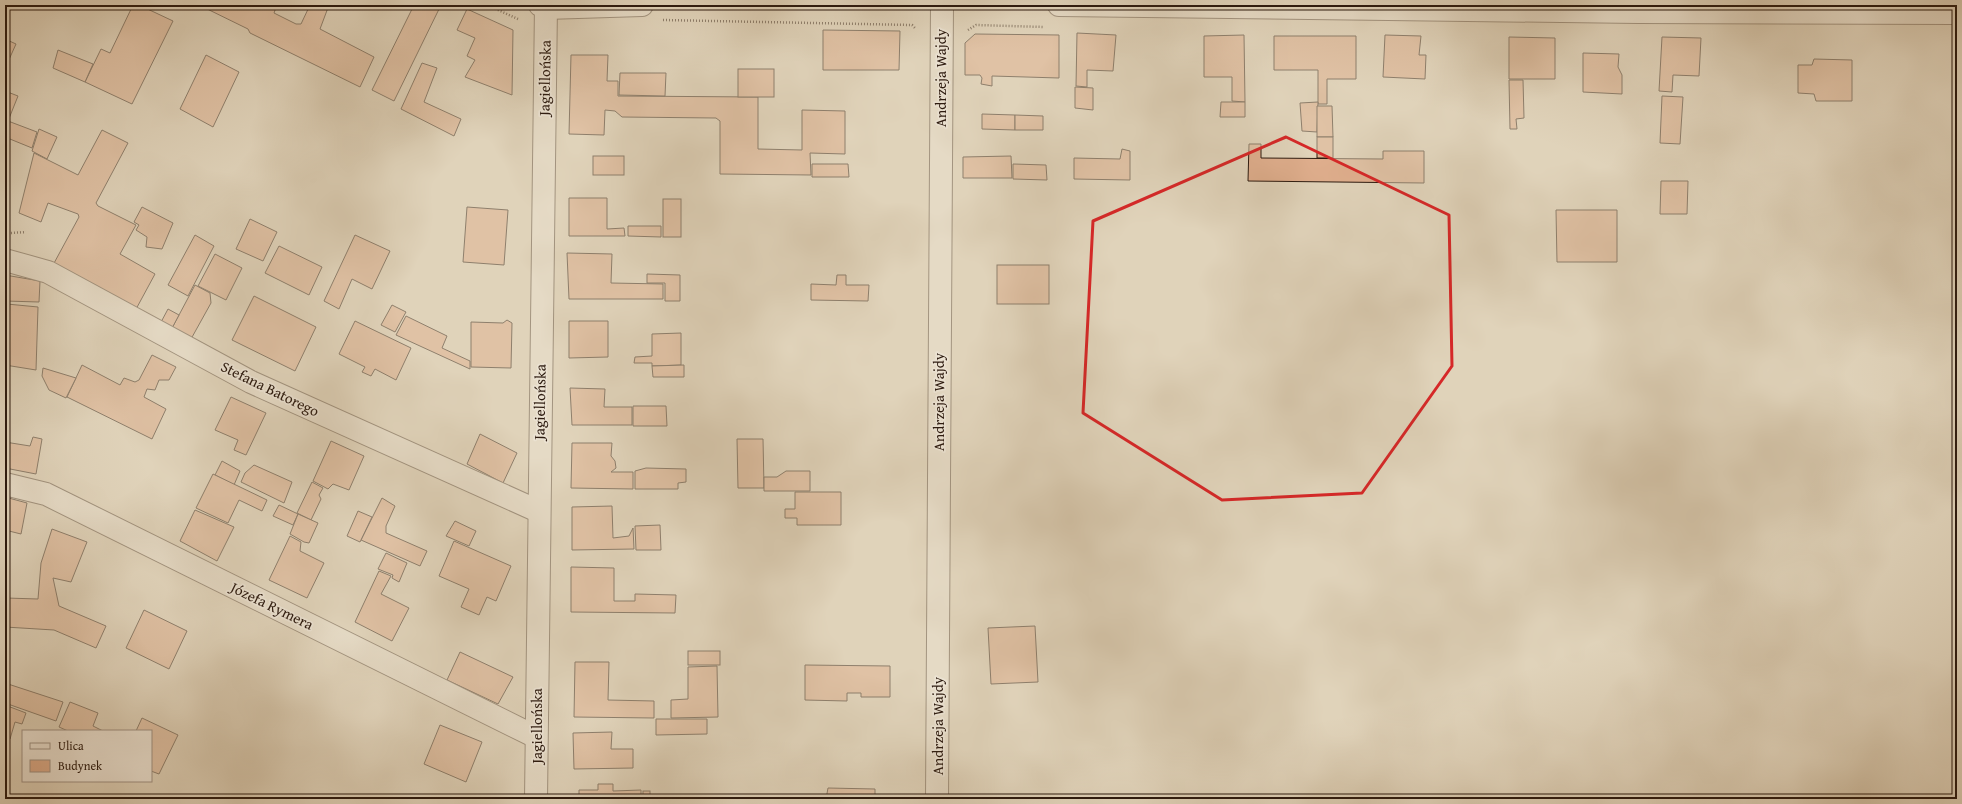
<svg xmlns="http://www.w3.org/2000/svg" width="1962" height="804" font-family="'Gentium Book Plus',serif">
<rect width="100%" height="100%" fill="#e0d3ba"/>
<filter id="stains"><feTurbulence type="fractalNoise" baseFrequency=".005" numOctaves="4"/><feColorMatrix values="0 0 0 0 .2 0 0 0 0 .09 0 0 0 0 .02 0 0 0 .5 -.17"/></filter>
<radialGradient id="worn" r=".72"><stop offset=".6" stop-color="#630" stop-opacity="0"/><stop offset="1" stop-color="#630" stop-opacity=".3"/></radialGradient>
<g fill="#dfae8d" stroke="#2c1a0f">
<path d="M33 5H57V9Z"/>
<path d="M133 5H139L173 21 132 104 85 82 101 49 110 53Z"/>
<path d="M199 5H277L274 13 296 24H301L310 5H329L320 29 374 57 360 87 250 33 248 29Z"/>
<path d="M414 5H441L394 101 372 90Z"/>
<path d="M467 9 513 30 512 95 465 77 475 60 467 56 475 38 457 30Z"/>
<path d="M823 30 900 31 899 70H823Z"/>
<path d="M1077 33 1116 35 1113 71 1087 70V87L1076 86Z"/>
<path d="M975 34 1059 35V78L992 76V86L981 84 982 78 980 75H965V43Z"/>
<path d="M1244 35 1245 102 1232 101V77H1204V36Z"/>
<path d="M1385 35 1421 36 1419 55H1426L1425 79 1383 77Z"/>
<path d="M1274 36H1356V79H1327V104H1318V70H1274Z"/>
<path d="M1509 37 1555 38V79H1509Z"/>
<path d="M1662 37 1701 38 1699 76 1673 75 1672 92 1659 91Z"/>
<path d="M5 39 16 44 7 64 5 63Z"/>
<path d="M58 50 93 64 85 82 53 68Z"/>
<path d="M1583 53 1619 54 1618 67 1622 75V94L1583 92Z"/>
<path d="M206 55 239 72 213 127 180 109Z"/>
<path d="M571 55H608L607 81H618V96L758 97V149L802 150V110L845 111V154L810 153 811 175 720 174V121L716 118 622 117 615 111 605 110 604 135 569 134Z"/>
<path d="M1814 59 1852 60V101H1816L1814 94 1798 93V65H1812Z"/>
<path d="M422 63 437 68 424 102 461 119 454 136 401 109Z"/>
<rect x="738" y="69" width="36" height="28"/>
<path d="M620 73H666L665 96 619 95Z"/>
<path d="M1509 80H1523L1524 118 1516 119 1517 129H1510Z"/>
<path d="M1075 87 1093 88V110L1075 108Z"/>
<path d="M5 91 18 96 8 121 37 132 32 148 5 137Z"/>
<path d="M1662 96 1683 97 1680 144 1660 143Z"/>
<path d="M1221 102H1245V117H1220Z"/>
<path d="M1318 102 1317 132 1302 131 1300 103Z"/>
<path d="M1317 106H1332L1333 137H1317Z"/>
<path d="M982 114 1015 115V130L982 129Z"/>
<path d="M1015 115 1043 116V130H1015Z"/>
<path d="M39 129 57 137 47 159 32 151Z"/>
<path d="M102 130 128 143 96 203 98 206 136 225 120 254 155 274 135 311 53 265 79 217 78 214 48 203 41 222 19 213 34 153 78 175Z"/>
<rect x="1317" y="137" width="16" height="21"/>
<path d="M1249 144H1261V158L1383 159V151H1424V183L1248 181Z"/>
<path d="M1122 149 1130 151V180L1074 179V158L1120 159Z"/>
<rect x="593" y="156" width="31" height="19"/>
<path d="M1011 156 1012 178H963V157Z"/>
<path d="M812 164H848L849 177H812Z"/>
<path d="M1013 164 1046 165 1047 180 1013 179Z"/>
<path d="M1661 181H1688L1687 214H1660Z"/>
<path d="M569 198H607V229L624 228 625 236H569Z"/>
<rect x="663" y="199" width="18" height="38"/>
<path d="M142 207 173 223 162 249 146 247 147 237 136 230 139 225 134 222Z"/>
<path d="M467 207 508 210 504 265 463 262Z"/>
<path d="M1556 210H1617V262H1557Z"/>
<path d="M250 219 277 232 263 261 236 249Z"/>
<path d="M628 226H661V237L628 236Z"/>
<path d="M195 235 214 246 188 296 168 285Z"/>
<path d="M355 235 390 251 372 289 352 279 339 309 324 301Z"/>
<path d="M279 246 322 267 309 295 265 273Z"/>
<path d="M567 253 612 254 611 283 663 284V299H569Z"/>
<path d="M215 254 242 268 226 300 198 286Z"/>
<rect x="997" y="265" width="52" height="39"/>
<path d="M647 274 680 275V301H665V283H647Z"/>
<path d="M5 275 40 281 39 302 5 301Z"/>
<path d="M837 275H846V285H869L868 301 811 300V284L836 285Z"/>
<path d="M195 285 210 293 211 303 191 339 171 330Z"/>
<path d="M254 296 316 327 295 371 232 340Z"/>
<path d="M7 304 38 307 36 370 5 365Z"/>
<path d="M392 305 406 312 395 332 381 325Z"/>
<path d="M168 309 179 315 171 330 160 324Z"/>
<path d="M406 316 447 336 442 348 470 361V369L396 335Z"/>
<path d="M507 320 512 323 511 368 471 367V322L503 323Z"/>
<path d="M355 321 411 348 396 380 375 369 371 376 362 372 365 367 339 354Z"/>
<path d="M569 321H608V357L569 358Z"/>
<path d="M681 333V365L652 366V363H634L635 357 652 356V334Z"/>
<path d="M152 355 176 367 169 380H159L155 390 147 389 144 397 166 409 152 439 67 397 82 365 120 385 124 378 135 382 139 380Z"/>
<path d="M684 365V377H653L652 366Z"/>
<path d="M43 368 76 378 66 398 49 390 42 376Z"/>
<path d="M570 388 605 389 604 407H632V425H572Z"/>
<path d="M231 397 266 413 246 455 234 450 238 440 215 430Z"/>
<path d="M633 406H666L667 426H633Z"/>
<path d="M480 434 517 453 503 483 467 464Z"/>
<path d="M33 437 42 439 36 474 5 468V442L30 446Z"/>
<path d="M737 439H763L764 488H738Z"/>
<path d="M331 441 364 456 349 490 333 484 328 489 313 481Z"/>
<path d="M572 443H612L611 456 615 461 616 468 611 472H633V489L571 488Z"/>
<path d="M222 461 240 471 234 485 215 475Z"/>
<path d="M254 465 292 482 284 503 241 482 245 473Z"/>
<path d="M646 468 686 469V482L678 483V489H635V471Z"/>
<path d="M786 471H810V491H764V477H777Z"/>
<path d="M213 474 267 500 262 511 239 500 228 523 196 508Z"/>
<path d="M312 482 323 488 319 495 321 499 311 520 297 513Z"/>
<path d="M795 492H841V525H797V518H785V509H795Z"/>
<path d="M5 497 27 503 21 534 5 530Z"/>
<path d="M382 498 395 506 386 526V533L427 551 420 566 361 540Z"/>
<path d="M279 505 298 514 293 525 273 516Z"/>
<path d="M612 506 613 538 629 536 633 528 634 549 572 550V507Z"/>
<path d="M195 510 234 527 217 561 180 541Z"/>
<path d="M358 511 372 517 360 542 347 536Z"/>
<path d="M298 514 318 523 309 543 304 542 290 534Z"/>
<path d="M455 521 476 531 469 546 446 536Z"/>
<path d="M660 525 661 550H636L635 526Z"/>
<path d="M52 529 87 542 71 582 53 578 59 606 106 626 96 648 54 630 5 627 6 598 38 599 41 563Z"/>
<path d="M290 536 301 542 300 551 324 563 307 598 269 580Z"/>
<path d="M454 541 511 566 496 601 487 597 479 615 461 607 469 589 439 576Z"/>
<path d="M386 553 407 563 399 582 392 578 393 575 378 569Z"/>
<path d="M571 567 614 568V601H635V594L676 595 675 613 571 612Z"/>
<path d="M379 571 391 576 381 594 409 608 392 641 355 622Z"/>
<path d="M144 610 187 631 169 669 126 648Z"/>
<path d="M1035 626 1038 682 991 684 988 628Z"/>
<rect x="688" y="651" width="32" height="14"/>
<path d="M460 652 513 677 498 704 447 680Z"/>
<path d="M575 662H609L608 700 654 701V718L574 717Z"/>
<path d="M805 665 890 666V697H861V693H847V701L805 700Z"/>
<path d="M717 666 718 717 671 718V700L688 699V667Z"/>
<path d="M5 683 63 702 56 721 5 703Z"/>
<path d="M70 702 98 713 93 726 103 731H68L59 727Z"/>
<path d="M5 705 26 713 22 724 15 722 10 739 5 738 7 730 5 729Z"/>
<path d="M142 718 178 735 159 774 151 771V731H136Z"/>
<path d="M656 719H707V734L656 735Z"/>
<path d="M440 725 482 742 466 782 424 764Z"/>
<path d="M612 732 611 749H633V768L574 769 573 733Z"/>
<path d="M598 784H613V791L641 790V799H579V790H598Z"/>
<path d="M828 788 875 789V799H826Z"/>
<rect x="643" y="791" width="7" height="8"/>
</g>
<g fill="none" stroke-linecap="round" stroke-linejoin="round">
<g stroke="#59483a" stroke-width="24">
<g id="minor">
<path d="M540 5 546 8 642 5"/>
<path d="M1059 5 1638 12 1957 13"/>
<path d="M5 260 48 272 251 382 538 511"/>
<path d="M5 484 46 494 536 737"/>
<path d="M536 799 546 5"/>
<path d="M937 799 942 5"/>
</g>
</g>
<g stroke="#2c1a0f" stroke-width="2.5" stroke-dasharray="1 2" stroke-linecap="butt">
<path d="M487 5 518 19"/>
<path d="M663 20 912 25 915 28"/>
<path d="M968 30 976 25 1044 27"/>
<path d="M11 233 26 232"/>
</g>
<use href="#minor" stroke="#ebe2d2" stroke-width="22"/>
</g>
<path d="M0 0H1962V804H0ZM1286 137 1449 215 1452 366 1362 493 1222 500 1083 413 1093 221Z" fill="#e0d3ba" fill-opacity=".55" fill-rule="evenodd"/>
<path fill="none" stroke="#d62828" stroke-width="3" stroke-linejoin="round" d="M1286 137 1449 215 1452 366 1362 493 1222 500 1083 413 1093 221Z"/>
<g text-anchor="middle" stroke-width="3.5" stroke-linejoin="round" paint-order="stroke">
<g font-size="15" fill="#2c1a0f" stroke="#ebe2d2">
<text transform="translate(545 78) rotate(-89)" y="5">Jagiellońska</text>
<text transform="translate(941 78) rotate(-90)" y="5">Andrzeja Wajdy</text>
<text transform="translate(270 389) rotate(26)" y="5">Stefana Batorego</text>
<text transform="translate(540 402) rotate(-89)" y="5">Jagiellońska</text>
<text transform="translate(939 402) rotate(-90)" y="5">Andrzeja Wajdy</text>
<text transform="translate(272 606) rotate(26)" y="5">Józefa Rymera</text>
<text transform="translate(537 726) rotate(-90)" y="5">Jagiellońska</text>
<text transform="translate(938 726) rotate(-90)" y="5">Andrzeja Wajdy</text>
</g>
</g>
<rect width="1962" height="804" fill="none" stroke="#e0d3ba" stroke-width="20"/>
<rect x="6" y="6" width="1950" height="792" fill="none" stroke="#2c1a0f" stroke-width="2"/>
<rect x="10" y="10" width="1942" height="784" fill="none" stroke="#2c1a0f"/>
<rect x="22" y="730" width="130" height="52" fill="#ebe2d2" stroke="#9f9284"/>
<rect x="30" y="743" width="20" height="6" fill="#ebe2d2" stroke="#9f9284"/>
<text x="58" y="750" font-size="12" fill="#2c1a0f">Ulica</text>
<rect x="30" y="760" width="20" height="12" fill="#dfae8d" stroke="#9f9284"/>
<text x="58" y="770" font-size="12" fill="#2c1a0f">Budynek</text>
<rect width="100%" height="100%" filter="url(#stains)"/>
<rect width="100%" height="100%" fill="url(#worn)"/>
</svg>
